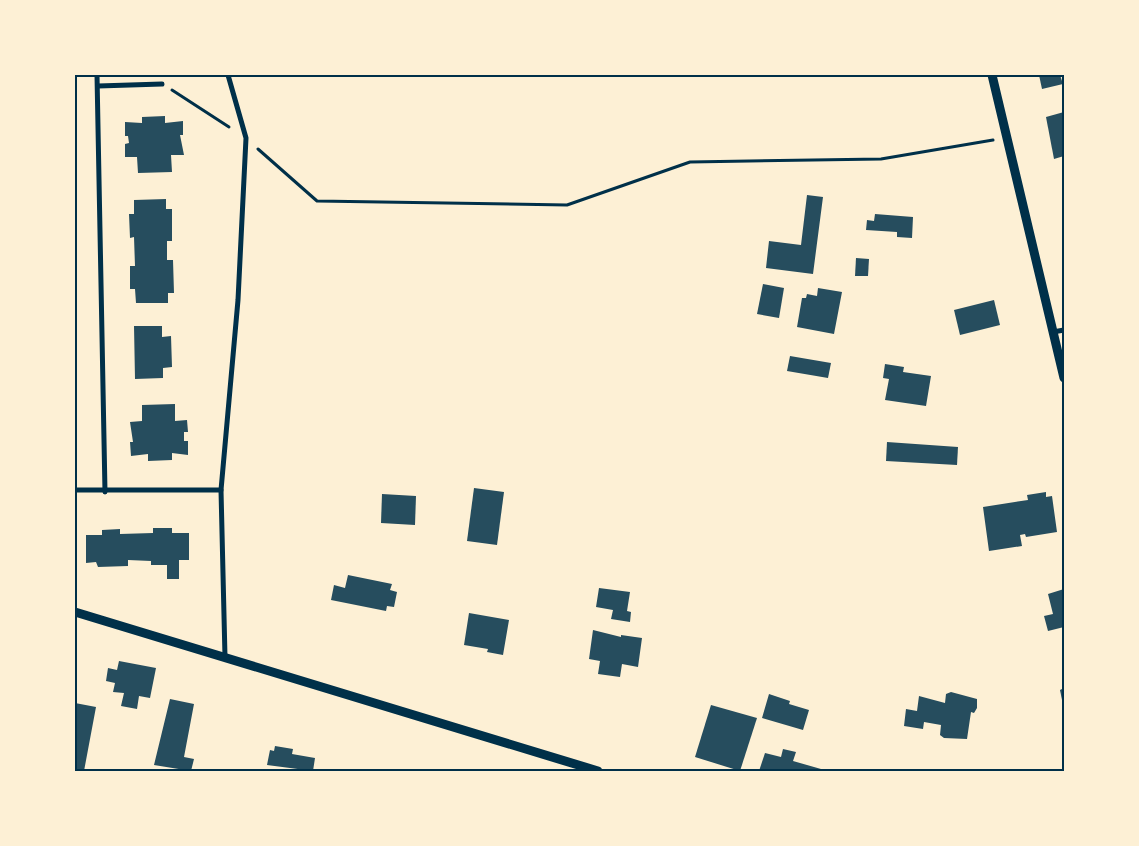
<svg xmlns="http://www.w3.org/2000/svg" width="1139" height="846" font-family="Merriweather,serif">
<rect width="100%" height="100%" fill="#fdf0d5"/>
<g fill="#264d5e">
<path d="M1039 75H1060L1063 84 1042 89Z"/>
<path d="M1064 112V156L1054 159 1046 117Z"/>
<path d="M165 116V123L183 121V135H180L184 155H171L172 172 138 173 137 157H125V144L129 143 128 136H125V122L142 123V117Z"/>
<path d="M807 195 823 197 813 274 766 268 769 241 801 245Z"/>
<path d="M166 199V209H172V241H167V260H173L174 293H168V303H136L135 289H130V266H135L134 237 130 238 129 214H134V200Z"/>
<path d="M875 214 913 217 912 238 897 237V232L866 230 867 220 874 221Z"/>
<path d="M856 258 869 259 868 276H855Z"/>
<path d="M763 284 784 288 779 318 757 314Z"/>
<path d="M818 288 842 292 834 334 797 327 802 298H806L807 294 817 296Z"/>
<path d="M994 300 1000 325 960 335 954 310Z"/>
<path d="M134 326H162V337L171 336 172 367 163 368V378L135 379Z"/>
<path d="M790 356 831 363 828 378 787 371Z"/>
<path d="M885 364 904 367 903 372 931 376 926 406 885 400 889 379 883 378Z"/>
<path d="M175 404V421L187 420 188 432H184V441H188V455L172 453V460L148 461V454L131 456 130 442H133L130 422 142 421V405Z"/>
<path d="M887 442 958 447 957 465 886 461Z"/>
<path d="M474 488 504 492 497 545 467 541Z"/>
<path d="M1046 492V497L1052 496 1057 532 1026 537 1025 534 1020 535 1022 546 989 551 983 507 1028 500 1027 495Z"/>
<path d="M382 494 416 496 415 525 381 523Z"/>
<path d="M153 528H172V533H189V560H179V579H167V565H151V561L128 560V566L98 567 96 562 86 563V535H102V530L120 529V534L153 533Z"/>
<path d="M348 575 392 584 390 590 397 592 394 607 387 606 386 611 331 600 334 585 345 588Z"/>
<path d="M599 588 630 592 627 611 631 612 630 622 611 619 613 610 596 607Z"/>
<path d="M1064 589V627L1048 631 1044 616 1053 614 1048 594Z"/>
<path d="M469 613 509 620 503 655 487 652 488 649 464 645Z"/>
<path d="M593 630 621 637V635L642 638 638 667 622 664 620 677 598 674 600 661 589 659Z"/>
<path d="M119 661 156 668 150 698 139 696 137 709 121 706 124 693 113 692 115 683 106 681 108 668 117 670Z"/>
<path d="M1064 688V704L1063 705 1060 690Z"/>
<path d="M951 692 977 699V708L974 713 971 712 967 739 944 738 940 735 941 725 924 722 923 729 904 726 906 709 917 711 919 696 945 703 946 694Z"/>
<path d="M769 694 790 701 789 704 809 710 803 730 762 718Z"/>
<path d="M170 699 194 704 184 757 194 759 191 771 154 765Z"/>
<path d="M75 703 96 707 84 771H75Z"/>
<path d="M711 705 757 718 740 771 695 757Z"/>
<path d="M275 746 293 749 292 754 315 758 313 771 267 765 270 750 274 751Z"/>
<path d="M783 749 796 752 793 761 821 769V771H759L765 753 781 757Z"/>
</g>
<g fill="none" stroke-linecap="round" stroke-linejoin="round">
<g stroke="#003049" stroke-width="3">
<path d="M172 90 229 127"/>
<path d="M258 149 317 201 567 205 690 162 881 159 993 140"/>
</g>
<g stroke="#003049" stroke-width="5">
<path d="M97 75 105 492"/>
<path d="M98 86 162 84"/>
<path d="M1053 332 1064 330"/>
<path d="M75 490H221"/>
<path d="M225 657 221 490 238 300 246 138 228 75"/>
</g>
<g stroke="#003049" stroke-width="9">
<path d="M992 75 1064 378"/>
<path d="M75 612 598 771"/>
</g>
</g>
<rect width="1139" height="846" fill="none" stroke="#fdf0d5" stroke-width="152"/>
<rect x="76" y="76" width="987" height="694" fill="none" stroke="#003049" stroke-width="2"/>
</svg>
